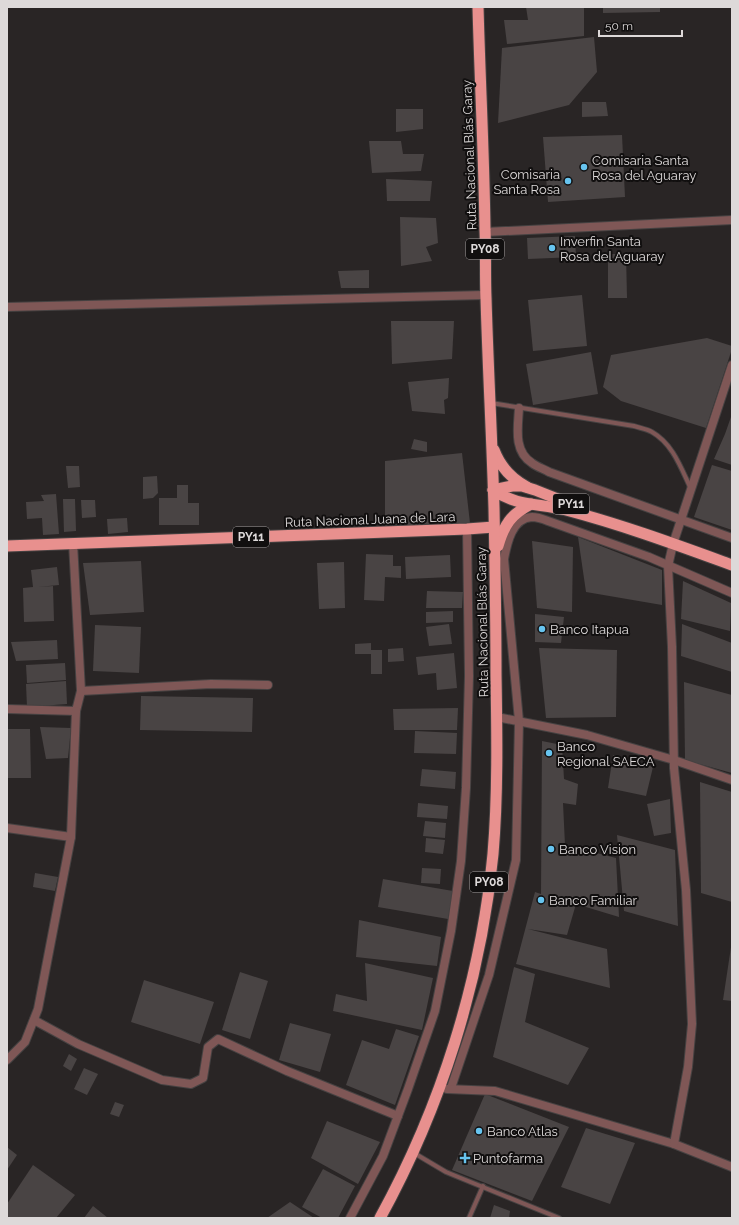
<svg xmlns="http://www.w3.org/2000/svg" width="739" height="1225" font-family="Raleway,sans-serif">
<rect width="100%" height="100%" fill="#292525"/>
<g fill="#494444">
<path d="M526 7H584V36L507 44 504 20H528Z"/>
<path d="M603 7H660V12L603 13Z"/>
<path d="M594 37 597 72 569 105 498 123 502 48Z"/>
<path d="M582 102H606L608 116 582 117Z"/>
<path d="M396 109H423V129L396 132Z"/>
<path d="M622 135 625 197 548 202 543 137Z"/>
<path d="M369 141H401L403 154H424L421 171 372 173Z"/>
<path d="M386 179 432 181 430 201H387Z"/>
<path d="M400 217 436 218 438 243 426 247 432 261 401 266Z"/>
<path d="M575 236 576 257 528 259 527 238Z"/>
<path d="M608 254H626L627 298H608Z"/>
<path d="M369 270V288H341L338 271Z"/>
<path d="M582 295 587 346 533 351 528 300Z"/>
<path d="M391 321H454L452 359 392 364Z"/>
<path d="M707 338 732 346V349L706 428 621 401 603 387 611 355Z"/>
<path d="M591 352 598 394 533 405 526 364Z"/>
<path d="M449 378 448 398 444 400 445 414 412 411 408 382Z"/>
<path d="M732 414V437L728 435 732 437V465L714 459 725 434Z"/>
<path d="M414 439 427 442V452L411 449Z"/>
<path d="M462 453 470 523 385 528V461Z"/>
<path d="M712 465 732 471V530L694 517Z"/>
<path d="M66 466H79L80 487 68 488Z"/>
<path d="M157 476 158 493 153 498 143 499V477Z"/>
<path d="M177 485H188V503H199V525H159V498H177Z"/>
<path d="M56 494 59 534 43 535 42 518 27 519 26 502 44 501 41 495Z"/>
<path d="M63 499H75L76 531 64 532Z"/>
<path d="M81 500H95L96 517 82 518Z"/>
<path d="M127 518 128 532 108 534 107 519Z"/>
<path d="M578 537 662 570V605L586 592Z"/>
<path d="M532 541 573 547 572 612 537 608Z"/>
<path d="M366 554 393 555V566H401V578L385 577 384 601 364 600Z"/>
<path d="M450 555 451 577 406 579 405 557Z"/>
<path d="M141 561 144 612 90 615 83 563Z"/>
<path d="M344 562 345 608 319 609 317 563Z"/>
<path d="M57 567 59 585 38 587 53 586 54 621 24 622 23 588 33 587 31 570Z"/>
<path d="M683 581 731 603 730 631 681 619Z"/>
<path d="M427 591 463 592 462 608H426Z"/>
<path d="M453 611V622L426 623V612Z"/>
<path d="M535 614 564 617 561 643 535 642Z"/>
<path d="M449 624 452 644 429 646 426 627Z"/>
<path d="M682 624 732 643V672L681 656Z"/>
<path d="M95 625 141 627 139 673 93 671Z"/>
<path d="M57 640 58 659 16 661 11 642Z"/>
<path d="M371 643V650H382V674H371V654H355V644Z"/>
<path d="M403 648 404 661 388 662V649Z"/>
<path d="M539 648 617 650 616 717 546 718Z"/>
<path d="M454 653 457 688 437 690 436 673 418 675 416 657Z"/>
<path d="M65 663 66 680 27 683 26 665Z"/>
<path d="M66 681 67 704 27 707 26 684Z"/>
<path d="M684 682 732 695V773L685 760Z"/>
<path d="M141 696 253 698 252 732 140 730Z"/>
<path d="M458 708 457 730H394L393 709Z"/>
<path d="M40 727 71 728 68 758 46 759Z"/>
<path d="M7 729H30L31 778H7Z"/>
<path d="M415 731 457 733 456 754 414 753Z"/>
<path d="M542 741 562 745 564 779 578 784 576 805 563 803 565 845 616 858 619 917 576 904 567 935 528 929 607 949 610 988 516 964 535 892 541 894Z"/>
<path d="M613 755 653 767 646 796 608 788Z"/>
<path d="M422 769 456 772 455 789 420 786Z"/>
<path d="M700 782 732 792V902L701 893Z"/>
<path d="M670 799 671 833 654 836 647 804Z"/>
<path d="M418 803 448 806 447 819 417 817Z"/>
<path d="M425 821 446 823 445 838 423 836Z"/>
<path d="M617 835 675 850 678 926 624 911Z"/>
<path d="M426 838 445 840 443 854 425 852Z"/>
<path d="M422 868 441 869 440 884 421 883Z"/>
<path d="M35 873 58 877 55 891 33 887Z"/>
<path d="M383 879 453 891 448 919 378 907Z"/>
<path d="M359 920 441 937 437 966 356 957Z"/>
<path d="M731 947H732V1001L723 1000Z"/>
<path d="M365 963 433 978 422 1030 333 1011 336 994 367 1001Z"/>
<path d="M514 967 535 974 525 1022 589 1048 568 1085 493 1057Z"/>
<path d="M240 972 268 981 250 1039 222 1030Z"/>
<path d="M144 980 214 1002 200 1044 131 1022Z"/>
<path d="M290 1023 331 1034 320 1072 279 1060Z"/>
<path d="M396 1029 419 1036 395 1105 346 1085 362 1040 389 1049Z"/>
<path d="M69 1054 77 1059 71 1071 63 1066Z"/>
<path d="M84 1068 98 1074 87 1095 74 1089Z"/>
<path d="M485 1094 569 1127 532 1201 452 1170Z"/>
<path d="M115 1102 124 1105 119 1117 110 1114Z"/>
<path d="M327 1121 380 1142 358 1184 311 1158Z"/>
<path d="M586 1128 635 1143 610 1204 561 1187Z"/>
<path d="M7 1147 17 1155 7 1170Z"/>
<path d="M33 1165 75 1195 56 1218H7V1204Z"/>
<path d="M323 1169 355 1186 338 1218H322L302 1207Z"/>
<path d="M290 1202 314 1218H267Z"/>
<path d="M494 1205 510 1211 509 1218H490Z"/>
<path d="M93 1206 108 1218H84Z"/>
</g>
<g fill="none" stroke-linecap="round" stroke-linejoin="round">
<g stroke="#464242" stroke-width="6">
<g id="service">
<path d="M491 403 634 426C640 428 647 429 652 432 673 444 681 468 691 489"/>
<path d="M414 1153 446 1172 559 1218"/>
<path d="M469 1218 483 1186"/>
</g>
</g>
<g stroke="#464242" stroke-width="10">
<g id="minor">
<path d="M485 232 732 220"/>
<path d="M7 307 485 295"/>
<path d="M519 408C518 427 513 451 532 463 537 467 544 469 549 472L732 538"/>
<path d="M81 691 211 684 268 685"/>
<path d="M7 709 76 711 81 691 73 543"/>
<path d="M497 717 587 735 674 760 732 780"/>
<path d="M7 828 71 837"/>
<path d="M34 1020 78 1044 162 1080 191 1084 203 1078 208 1047 218 1039 287 1071 398 1116"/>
<path d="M7 1060 25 1042 38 1009 71 837 76 711"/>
<path d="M451 1088 489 975 516 860 519 721 504 559C507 543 512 518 532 517 537 517 543 519 548 521L649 557 732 593"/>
<path d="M447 1089 495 1091 674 1144 732 1167"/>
<path d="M674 1144 688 1067 692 1024 686 890 674 768 672 647 668 566 673 544 732 365"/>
<path d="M350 1218 383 1156 408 1089 435 1011 451 931 461 861 466 788 469 676 467 529"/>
</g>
</g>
<g stroke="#464242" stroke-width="13">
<g id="trunk">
<path d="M494 450C500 466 512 479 527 487"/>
<path d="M493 490C518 507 539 503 566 510 623 525 677 545 732 565"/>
<path d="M493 490 512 486H522L535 490 583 509"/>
<path d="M7 546 467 529 494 527"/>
<path d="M498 546C504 525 511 514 531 504"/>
<path d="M380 1218C441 1107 481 981 493 854 498 795 497 734 496 675 496 619 495 563 494 508 492 438 488 368 486 298 485 275 486 252 485 230 484 155 480 81 478 7"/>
</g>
</g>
<use href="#service" stroke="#7f5756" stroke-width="4"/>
<use href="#minor" stroke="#7f5756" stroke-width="8"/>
<use href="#trunk" stroke="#e8908e" stroke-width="11"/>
</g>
<g fill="#67c4ef" stroke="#110f0f" stroke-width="1.5">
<circle cx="584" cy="167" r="4"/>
<circle cx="568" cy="181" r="4"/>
<circle cx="552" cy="248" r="4"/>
<circle cx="542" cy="629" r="4"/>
<circle cx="549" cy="753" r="4"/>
<circle cx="551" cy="849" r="4"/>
<circle cx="541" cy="900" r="4"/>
<circle cx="479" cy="1131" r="4"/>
<path d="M463 1152h4v4h4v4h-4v4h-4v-4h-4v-4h4z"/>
</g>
<g text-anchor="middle" stroke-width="4" stroke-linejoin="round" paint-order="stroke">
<g fill="#110f0f" stroke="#a09c9c" stroke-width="1">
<rect x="466" y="239" width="38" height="20" rx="3"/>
<rect x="553" y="494" width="36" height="20" rx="3"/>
<rect x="233" y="527" width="36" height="20" rx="3"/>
<rect x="470" y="872" width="38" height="20" rx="3"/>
</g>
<g font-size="12" font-weight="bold" fill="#ddd9d9">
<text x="485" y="253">PY08</text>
<text x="571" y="508">PY11</text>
<text x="251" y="541">PY11</text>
<text x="489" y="886">PY08</text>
</g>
<g font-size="13" fill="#ddd9d9" stroke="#110f0f">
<text transform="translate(469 155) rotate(-92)" y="5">Ruta Nacional Blás Garay</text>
<text transform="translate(370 519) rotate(-2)" y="5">Ruta Nacional Juana de Lara</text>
<text transform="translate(482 622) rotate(-91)" y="5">Ruta Nacional Blás Garay</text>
</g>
<g font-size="13" fill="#ddd9d9" stroke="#110f0f" text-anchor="start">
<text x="592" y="165">Comisaria Santa<tspan x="592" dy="15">Rosa del Aguaray</tspan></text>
<text x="560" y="179" text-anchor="end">Comisaria<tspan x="560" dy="15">Santa Rosa</tspan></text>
<text x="560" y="246">Inverfin Santa<tspan x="560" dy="15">Rosa del Aguaray</tspan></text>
<text x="550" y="634">Banco Itapua</text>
<text x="557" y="751">Banco<tspan x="557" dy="15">Regional SAECA</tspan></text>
<text x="559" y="854">Banco Vision</text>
<text x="549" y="905">Banco Familiar</text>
<text x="487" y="1136">Banco Atlas</text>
<text x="473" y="1163">Puntofarma</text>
</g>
</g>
<rect width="739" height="1225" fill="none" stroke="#ddd9d9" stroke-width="16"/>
<path d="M599 30v6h83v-6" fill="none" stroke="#ddd9d9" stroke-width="2"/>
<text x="605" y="30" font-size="12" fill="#ddd9d9" stroke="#110f0f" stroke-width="3" paint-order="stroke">50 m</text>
</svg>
